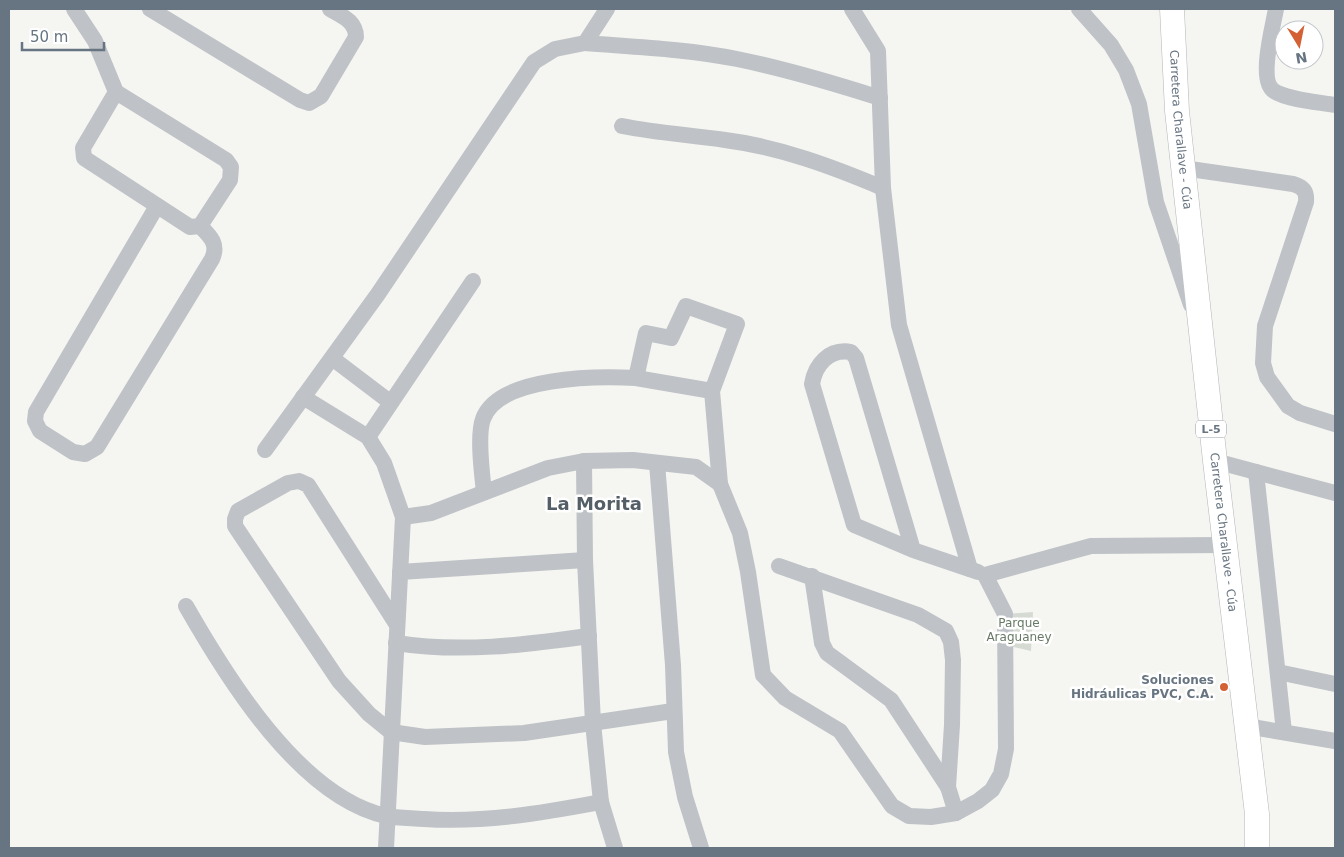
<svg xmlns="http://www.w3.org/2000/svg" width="1344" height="857" font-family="'DejaVu Sans',sans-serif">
<rect width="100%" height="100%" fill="#f5f6f2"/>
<path fill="#d5dad2" d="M1033 612 1031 651 1005 645V614Z"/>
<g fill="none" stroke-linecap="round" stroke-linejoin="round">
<g stroke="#b2b5b8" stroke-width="25">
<g id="highway">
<path id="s1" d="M1172 9 1177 111 1215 461 1257 814V848"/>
</g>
</g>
<g stroke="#bfc2c6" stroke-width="16">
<path d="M74 9 95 41 116 92 226 160 231 167 230 180 200 226 190 227 84 158 83 148 116 92"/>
<path d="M150 9 300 100 309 103 321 96 356 37C356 21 342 16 330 9"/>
<path d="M852 9 878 51 883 188 899 325 970 569"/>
<path d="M1079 9 1111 45 1126 70 1139 104 1156 202 1191 305"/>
<path d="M1276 9C1273 26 1258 81 1274 91 1288 100 1319 102 1335 105"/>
<path d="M585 43C636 47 687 49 737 59 786 69 833 83 880 98"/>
<path d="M622 126C657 133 691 135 725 140 780 147 833 167 883 188"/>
<path d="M1183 168 1293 184C1303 187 1307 191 1306 202L1265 326 1263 363 1267 377 1288 406 1300 413 1335 424"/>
<path d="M157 206 36 412 35 421 40 431 73 452 85 454 97 447 212 259C219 244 210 236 200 226"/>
<path d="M332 358 390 402"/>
<path d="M636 378 712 391"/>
<path d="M303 397 368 437 384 463 403 517 386 848"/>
<path d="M368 437 473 281"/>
<path d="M265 450 378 294 534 62 555 49 585 43 607 9"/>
<path d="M584 461 585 560 593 723 601 802 615 848"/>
<path d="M1215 461 1335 493"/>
<path d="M657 463 673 665 676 752 685 797 701 848"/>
<path d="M1256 472 1284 732"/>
<path d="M484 492C482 474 477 435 483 419 498 376 598 376 636 378L646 333 671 338 686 306 737 324 712 391 720 484 740 533 748 572 763 675 785 698 840 731 892 806 909 816 931 817 956 813 978 801 992 790 1001 774 1006 749 1005 614 985 575 1091 546 1225 545"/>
<path d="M403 517 431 513 548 468 584 461 633 460 696 467 720 484"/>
<path d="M913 550 856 358 851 352C829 348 815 365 812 384L854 525 913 550 978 572"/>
<path d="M779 566 918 615 946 631 951 642 953 660 952 725 948 787 956 813"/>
<path d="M400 572 585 560"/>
<path d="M812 576 822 643 827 653 891 700 948 787"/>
<path d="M186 606C227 678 300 797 386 816 398 818 412 818 424 819 485 823 542 813 601 802"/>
<path d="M397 625 308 485 299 481 288 483 238 511 235 519V526L339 681 369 714 391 732 425 737 524 733 673 711"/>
<path d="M396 643C460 653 525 645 589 636"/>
<path d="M1278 672 1335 684"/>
<path d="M1246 726 1335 741"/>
</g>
<use href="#highway" stroke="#fff" stroke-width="24"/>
</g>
<circle fill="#d46133" stroke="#fff" stroke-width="2" cx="1224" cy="687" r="5"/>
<g text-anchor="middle" stroke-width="5" stroke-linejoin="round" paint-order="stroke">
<rect fill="#fff" stroke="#959ea7" stroke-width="1" x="1196" y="420.5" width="30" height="17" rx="4"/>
<g font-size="11" font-weight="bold" fill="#677481">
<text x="1211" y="433">L-5</text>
</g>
<g font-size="12" fill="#677481" stroke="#fff">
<text dy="4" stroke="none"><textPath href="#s1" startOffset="121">Carretera Charallave - Cúa</textPath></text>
<text dy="4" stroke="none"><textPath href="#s1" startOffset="526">Carretera Charallave - Cúa</textPath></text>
</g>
<g font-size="12" fill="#687965" stroke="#fff">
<text x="1019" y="627">Parque<tspan x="1019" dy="14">Araguaney</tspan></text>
</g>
<g font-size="12" font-weight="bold" fill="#677481" stroke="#fff" text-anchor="end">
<text x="1214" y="684">Soluciones<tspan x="1214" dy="14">Hidráulicas PVC, C.A.</tspan></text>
</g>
<g font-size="18" font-weight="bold" fill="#545e67" stroke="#fff">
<text x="594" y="510">La Morita</text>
</g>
</g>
<rect width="1344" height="857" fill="none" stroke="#677481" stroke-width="20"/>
<g transform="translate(1299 45) rotate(170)"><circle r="24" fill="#ffffff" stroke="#c2c7cd"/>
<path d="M0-4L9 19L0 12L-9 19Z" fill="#d46133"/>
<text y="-8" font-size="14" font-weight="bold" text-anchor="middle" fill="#677481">N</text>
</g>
<path d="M22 42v8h82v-8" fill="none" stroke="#677481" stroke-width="2.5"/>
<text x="30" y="42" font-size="15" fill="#677481" stroke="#ffffff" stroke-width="4" paint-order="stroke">50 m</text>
</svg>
